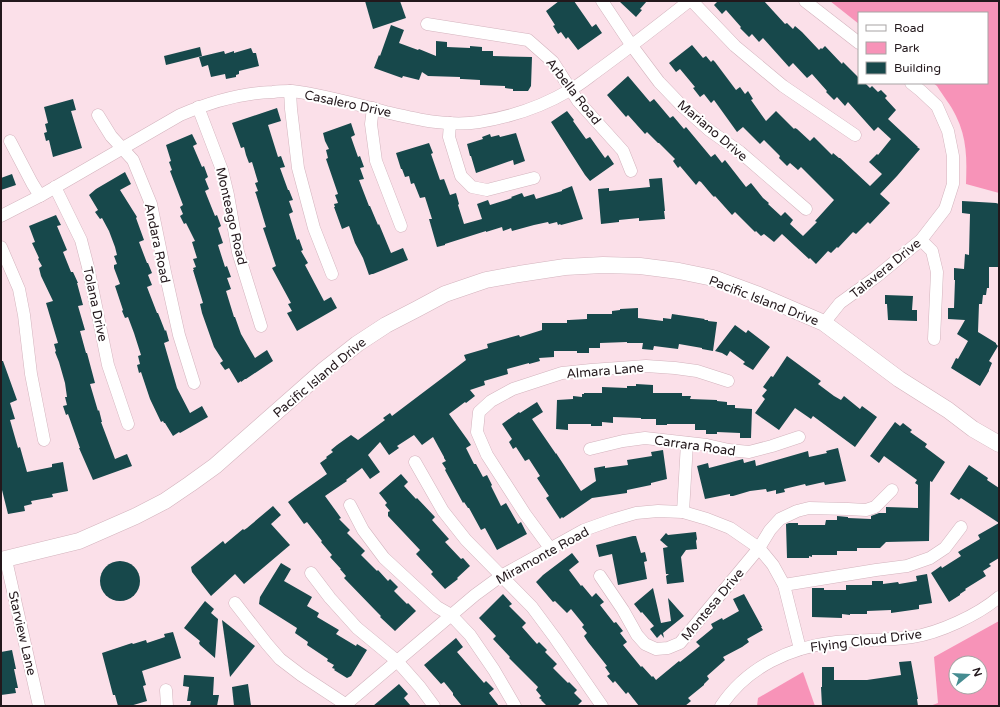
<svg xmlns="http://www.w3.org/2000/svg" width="1000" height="707" font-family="'Varela Round',sans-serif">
<rect width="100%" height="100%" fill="#fbe0e9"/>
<g fill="#f793b8" fill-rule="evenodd">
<path d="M830 1H999V193L966 184C967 160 967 138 956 116 951 105 943 96 937 86L933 83H987V13H859V24Z"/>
<path d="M999 621V706H930L938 703 934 657ZM956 663H980V687H956Z"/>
<path d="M803 672 815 706H757L758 698Z"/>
</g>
<g fill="#17484b">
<path d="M365 1H400L406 18 373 29Z"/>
<path d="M559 1H574L592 27 596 24 602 33 578 50 568 37 566 39 561 32 558 34 553 26 555 25 546 11Z"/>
<path d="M619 1H647L640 9 642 10 636 17Z"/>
<path d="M718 1H764L785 24 787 23 793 29 795 26 802 32 819 50 821 48 822 49 825 46 842 64 843 62 859 78V83H865L870 88 872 86 878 92 881 90 887 96 885 98 896 110 888 119 918 147H917L920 149 908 163 897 176 880 194 890 203 870 224 868 222 856 234 853 232 838 248 837 247 831 253 828 251 816 264 810 258 809 259 782 234 774 242 764 234 761 236 756 231 755 232 735 212 732 215 715 196 714 197 712 195 701 182 699 181 696 185 680 166 678 168 673 161 675 159 659 143H658L647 132 645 134 628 115 626 117 607 95 628 76 650 102 654 99 670 118 673 116 684 129 686 127 711 157 715 154 722 163 725 160 746 187 751 183 763 198 769 203 768 204 781 216 785 212 793 220 790 224 803 236 817 222 815 221 834 200 801 167 798 170 790 163 787 166 779 158 780 156 764 140 760 144 743 127 737 132 714 100 711 103 704 94 700 97 693 88 695 87 680 69 676 72 669 63 692 45 703 58 706 56 711 62 713 60 715 62 736 90 740 87 745 94 748 91 753 99 751 100 766 121 776 111 794 129 795 128 797 129 810 141 814 137 832 155 833 153 839 158H840L870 186 882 174 869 162 877 154 878 155 891 139 878 127 874 131 848 102 845 106 837 97 834 100 826 92 827 91 812 74 807 78 793 63 789 67 763 38 759 42 752 34 749 37 740 28 741 27 726 10 722 14 714 5Z"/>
<path d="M391 25 404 30 399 43 418 50 419 49 436 56V41L447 42V47L470 48V46L482 47V51H493V56L532 57 531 86 528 91H513V89L505 88V86L480 85V80L462 79H460V77L428 76 422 72 419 80 403 76 402 78 374 68 379 55 380 56Z"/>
<path d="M200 47 202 56 166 65 164 56Z"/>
<path d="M251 48 253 53H256L259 66 239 71V74L236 75V77L226 79 225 74 211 77 208 65 202 67 199 57 224 51 225 54 234 51V53Z"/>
<path d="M73 99 76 110 71 111 82 148 53 157 49 140 46 141 44 133 47 132 45 124 48 123 44 107Z"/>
<path d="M277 108 281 121 268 125 278 157 281 156 285 167 280 168 288 190H289L293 200 289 201 293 212 289 214 297 240 299 239 303 250 301 251 308 263 305 265 324 301 331 297 337 308 297 331 287 313 292 311 288 304 291 303 272 268 276 266 263 228 266 227 256 194 255 192 258 191 255 183 258 182 252 162 249 163 246 155 244 147 241 148 232 123Z"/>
<path d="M567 111 574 120 573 121 586 139 590 137 605 158 608 155 614 164 590 181 585 175 551 122Z"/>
<path d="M351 123 355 135 351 137 358 157 360 156 364 167 360 168 364 179 359 180 369 206H370L378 225 379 224 391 253 403 248 408 260 373 274H372L369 275 363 258 355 243 349 226 342 229 334 207H335L334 204 338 203 335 195 338 194 326 159 328 158 326 150 329 149 325 141 323 133Z"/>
<path d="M516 133 525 161 514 165 513 160 476 173 471 156H470L467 144 483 139 482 137 490 134 491 137 499 135 500 137Z"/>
<path d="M192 134 197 144 193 146 202 167 204 166 208 177 205 179 209 189 205 191 215 216 217 215 221 226 218 228 223 243 218 245 225 267 227 266 231 277 227 278 231 289 226 291 234 317H235L241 334 255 358 267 350 273 361 246 379H245L241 382V381L238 383 229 368 225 370 220 363 223 361 214 347 202 313 200 304 203 303 193 270H194L193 268 196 267 193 259 197 258 192 242 195 241 186 223 184 224 180 216 183 214 180 207 183 205 170 171 172 170 169 162 171 161 166 145Z"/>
<path d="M429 143 433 153 431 154 440 180 444 179 450 195 456 193 459 204 458 205 464 224 482 219 477 204 488 200 490 205 512 198 511 197 522 193 524 197 534 194 536 199 562 191V190L572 186 583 219 561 225 560 224 558 225 557 222 549 224 548 222 534 225 512 231 511 228 503 231 502 227 486 232V231L445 244V245L437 247 429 219H432L425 197 420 198 414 183 411 184 409 176 405 177 402 169H401L396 153Z"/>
<path d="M125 172 131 184 120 190 137 217 136 218 144 240 139 242 147 263H148L152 273 148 275 152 285 147 287 157 313H158L165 331 166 330 169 341 164 343 177 388 190 413 202 406 208 417 180 433 179 432 173 436 165 423H164L163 421 161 422 150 399 141 372 139 373 137 365 140 364 138 356 141 355 134 333 128 317 125 318 122 311 123 310 115 286 120 284 114 268V265L117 264 114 256 117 255 115 247 109 231 102 218 100 219 95 212 98 210 89 195 96 189Z"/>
<path d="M12 174 16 185 1 190V178Z"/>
<path d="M662 178 665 211H664L665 219 639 221V218L619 220V222L601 224 598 189 609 188V191L650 187 649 179Z"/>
<path d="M962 201 996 203 999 204V267H989V288H987L986 295H983L982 304H979L978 332 996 343V344L998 346 989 361 992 363 989 370V371L980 386 951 368 956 358 958 359 968 341 957 334 965 320 948 319V308H954L955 280H954V268L964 269 965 254 969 255 970 214 962 213Z"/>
<path d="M56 215 61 225 57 226 67 250 63 252 71 272H73L78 283H77L83 305 78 306 85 330 80 331 86 353H87L95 383 90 384 98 411 99 410 102 422H101L115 459 127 454 132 466 93 480 79 448H80L68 414 66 415 63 406 67 405 65 397H67L65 383 59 362 55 352 56 351 54 344 58 343 46 303 53 301 41 276 39 268 42 266 38 259 39 258 32 243 35 242 29 226Z"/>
<path d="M885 295 913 296 912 310H917V321L888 320 887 304H885Z"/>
<path d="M638 308V318L663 321V318L671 319 672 314 705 319 704 320H708V321L717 322 713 351 702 349V348L679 344 678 349 654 346 653 350 642 349 643 343H627V342L600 343V348H589V353H577V351H554V357L539 358 540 361 529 364V363L507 369 508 374 484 381 485 385 470 390 475 396 466 403 465 402 449 414 467 439 471 445 466 448 474 464H476L483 477 487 475 492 485 491 486 501 506 506 503 518 524 521 522 527 534 497 550 485 528 481 530 469 508H468L464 502 463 503 445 470 446 469 442 463 446 461 444 458V457L433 437 422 445 414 435 397 446 399 448 389 455 380 442 368 455 380 472 370 479 362 468 346 480 347 481 325 496 341 518 339 519 350 530 347 533 365 551 361 555 377 571 378 570 388 581 390 579 398 587 394 591 407 604 408 603 416 611 395 631 380 617 381 616 376 611 344 578 346 576 340 569H341L330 557 332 555 321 542 322 541 307 522 304 524 288 502 296 496 327 474 320 463 327 458 326 457 333 452 331 450 337 445 351 435 358 440 385 420 383 418 390 413 392 416 441 379 466 360 464 355 488 348 487 344 519 335 520 337 542 330V323H567V320H569L587 319V314H612V311L620 310V309Z"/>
<path d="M735 325 746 333 748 330 770 347 753 370 743 364 745 362 730 351 727 356 722 353 715 351Z"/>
<path d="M787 356 821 381 818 384 834 396 841 400 844 396 860 409 862 406 877 417 855 447 813 416 811 419 795 408 779 430 755 413 765 399 762 396 767 390 763 387 771 376 773 377Z"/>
<path d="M1 361H3L17 400 10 403 15 419 10 420 18 448 20 447 27 472 52 467V464L63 462 68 491 52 494 53 497 31 501 32 504 24 506 25 511 8 514 1 486Z"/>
<path d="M636 384 653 385V393H682V396H691L690 399 717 400V401L727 402V405H735V408L752 409 751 438H740V433L717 432V434H706V430H695V424H667V425H656V419H641V418L613 417V423L602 422V426H591V424H568V430L556 429 557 400 573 399V396L582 397V394H584V393H602V387L627 388V386H636Z"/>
<path d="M537 402 543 412 532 419 556 454V453L581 491 596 481 594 468 605 466V468L628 465 627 460 652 456 651 452 663 450 667 479 651 483V485L627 490V493L592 498 563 518 562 517 560 519 546 498 549 496 537 478 540 476 529 459 525 461 516 447 513 449 509 442 512 439 502 424 519 412 520 413Z"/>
<path d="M895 422 900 426 903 423 912 430 910 432 927 444 925 447 945 462 932 482 930 481 929 541 886 542 880 548H857V551H837V555H812V557L809 556V558H787L786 524 789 523H798V525H825L826 520H837V516L848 517V518L871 519V516L879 513H886V507L918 508V485L915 483 917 480 884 456 879 463 870 456Z"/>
<path d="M838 448 846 481 825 485 824 482 806 486 805 484 784 489 785 492 776 494V490L767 492 766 489 750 491 733 496H730V494L705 499 697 466 708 463 709 468 743 459 744 463 755 460 756 466 808 451 809 457 827 453 826 451Z"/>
<path d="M969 465 988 478 987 480 999 488V558L989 564 991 566 983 571 986 576 965 589 966 590 960 594V595L949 602 931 573 941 566 942 568 961 556 958 552 980 539 978 535 999 523 961 498 959 500 950 494Z"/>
<path d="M401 474 408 482 404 486 416 499 417 498 435 517 432 520 449 539 445 542 461 559 463 558 470 566 457 578 458 579 445 589 431 574 433 572 416 554 420 550 388 516V512L390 511 385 505 387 503 379 493Z"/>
<path d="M273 506 281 515 271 524 290 545 244 584 235 574 211 596 192 572 191 567 223 541 225 544 243 529 244 530 247 528Z"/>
<path d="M696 532 697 539 696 541 697 549 686 550 681 557 684 582 667 584 666 576 669 574H666L663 548 668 547 660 540 666 533 668 535Z"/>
<path d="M633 536H636L641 553 645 552 647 561 644 562 647 579 618 585 612 554 599 557 596 545Z"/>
<path d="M572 553 579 562 569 570 581 586 582 585 592 597 596 593 604 602 600 605 614 623 616 622 623 631 620 633 627 642 623 645 641 667 642 666 652 677 653 676 656 680 679 661 680 662 700 646 696 642 713 628 711 624 722 618 723 620 739 611 733 599 744 594 762 627H761L763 630 747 639 749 642 742 647 723 657 725 660 707 676 709 679 704 684V685L688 698 691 701 685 706H639L628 692 626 694 615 681 613 683 607 676 610 674 605 667 607 666 588 642 584 636 587 633 582 627 584 625 571 609 567 613 555 601 553 602 536 582 543 575Z"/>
<circle cx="120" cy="581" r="20"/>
<path d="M281 563 291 569 284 581 312 597 307 606 319 613 317 617 339 630 336 634 356 646 357 644 367 650 351 676 347 678 334 670 335 669 332 668 334 665 327 661 328 659 307 645 308 642 295 633 297 628 259 604 260 597Z"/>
<path d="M927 574 932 603 919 605V609L891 613V610L867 611V614H850V615L842 614V618L812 617V588H824V590H846V585H872V581H883V584L898 582 899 584 917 581 916 576Z"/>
<path d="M653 588 661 623 671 621 668 598 684 616 663 633 664 638 661 634 657 638 650 629 654 626 642 612 641 613 634 604Z"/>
<path d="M503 594 512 604 509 606 526 623 522 627 537 644 539 642 547 650 545 652 557 664 553 668 568 683 569 682 577 690 574 693 582 701 577 706H547L541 700H542L539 698 541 696 536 690 538 687 509 658 510 657 493 639 496 636 479 618Z"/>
<path d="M205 601 214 609 211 613 218 619 215 658 200 645 199 643 200 641 184 628Z"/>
<path d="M222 620 255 646 230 677Z"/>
<path d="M173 632 181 658 142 671 146 685 143 686 147 701 130 706H118L115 695H113L102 653 132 643 133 644 146 640 147 643 165 637 164 634Z"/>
<path d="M456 638 463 647 457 652 484 683 486 681 494 689 489 693 499 706H462L453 695V693L444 682 441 684 424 665Z"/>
<path d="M12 650 16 669H14L18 688H15L16 693 1 695V652Z"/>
<path d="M911 661 918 699H917L918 706H822L821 687H822V667H834V680H867L901 675 899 662Z"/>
<path d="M184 675 214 677 213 695H219L217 706H190L191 701H187L189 687 183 686Z"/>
<path d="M248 684 251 706H234L232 687Z"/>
<path d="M399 684 408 694 404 698 411 706H373Z"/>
</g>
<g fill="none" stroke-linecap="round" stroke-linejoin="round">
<g stroke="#d3b3bd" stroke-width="13">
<g id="minor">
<path d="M602 1 632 46 659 82 683 107 709 130 740 152 806 209"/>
<path d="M692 1 735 46 783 86 855 135"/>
<path d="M805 1 859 43"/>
<path d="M427 24 528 40 553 62 578 101 623 151 631 171"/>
<path d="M290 91 291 109 298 168 314 228 332 274"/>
<path d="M198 107 222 170 228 195 238 252 261 326"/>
<path d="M373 108 371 124 376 161 401 226"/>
<path d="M98 115 111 136 133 160 151 204 165 272 179 335 194 383"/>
<path d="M450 123 449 137 461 176 472 187 487 190 534 178"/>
<path d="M10 141 32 183 40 196"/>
<path d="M55 187 81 240 88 267 108 365 128 424"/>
<path d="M1 216 40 196 180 115C210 102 241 93 273 92 279 91 286 91 292 91 324 95 355 104 386 112 416 119 448 127 479 122 511 117 543 106 570 90 581 84 590 76 600 69 630 47 660 24 689 1"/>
<path d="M921 240 932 251 937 272 934 339"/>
<path d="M1 247 19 289 24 315 31 374 44 440"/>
<path d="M824 323 840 303 876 277 921 240 945 209 953 184V156L948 131 937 106 921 91 911 83"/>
<path d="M590 449 623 441 645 438 707 445 729 450 749 452 772 446 799 437"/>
<path d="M415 462 443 511 466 540 532 607 555 638 602 706"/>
<path d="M350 505 363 530 384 558 437 607 451 615 470 635 494 670 515 706"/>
<path d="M683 512 687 443"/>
<path d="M550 548 525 514 487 455 477 432 479 412 491 401 513 389 562 373 591 370 646 366 675 368 697 371 728 381"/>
<path d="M6 560 39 706"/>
<path d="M311 573 330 598 357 628 397 661 420 687 434 706"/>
<path d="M600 576 623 610 637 635 645 644 656 649 668 648 680 643 759 548 770 530 780 519 797 511 809 508 848 509 866 510 875 507 892 490"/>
<path d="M784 585 876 570 907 566 930 558 945 548 961 527"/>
<path d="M235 603 267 644 280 659 301 675 348 706"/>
<path d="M166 690 167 706"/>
<path d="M344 706 475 595 501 576 584 530 612 520 636 513 658 511 683 512 707 519 730 528 759 548 773 565 784 585 800 649"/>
<path d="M721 706C747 667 790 647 836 642 861 639 887 641 912 637 939 633 978 615 999 597"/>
</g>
</g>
<g stroke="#d3b3bd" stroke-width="17">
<path id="major" d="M1 560 79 541 136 516 165 501 190 484 215 466 324 370 357 344 386 325 417 309 445 294 486 280 519 274 565 267 603 265 640 266 679 271 713 278 759 295 824 323 899 379 948 410 973 429 999 444"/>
</g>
<use href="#minor" stroke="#fff" stroke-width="12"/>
<use href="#major" stroke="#fff" stroke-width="16"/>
</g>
<g text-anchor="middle" stroke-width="4" stroke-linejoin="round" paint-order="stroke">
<g font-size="13" fill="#23181c" stroke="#fff">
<text transform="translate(574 91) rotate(52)" y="5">Arbella Road</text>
<text transform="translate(348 103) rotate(12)" y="5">Casalero Drive</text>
<text transform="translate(713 130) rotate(40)" y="5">Mariano Drive</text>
<text transform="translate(232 216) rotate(77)" y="5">Monteago Road</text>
<text transform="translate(158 243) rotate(78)" y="5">Andara Road</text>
<text transform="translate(885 268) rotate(-39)" y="5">Talavera Drive</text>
<text transform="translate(764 300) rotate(21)" y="5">Pacific Island Drive</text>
<text transform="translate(96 304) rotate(78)" y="5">Tolana Drive</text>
<text transform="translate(605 370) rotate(-5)" y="5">Almara Lane</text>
<text transform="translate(319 377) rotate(-40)" y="5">Pacific Island Drive</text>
<text transform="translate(695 445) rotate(8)" y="5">Carrara Road</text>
<text transform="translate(542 555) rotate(-29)" y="5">Miramonte Road</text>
<text transform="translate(712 604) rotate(-50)" y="5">Montesa Drive</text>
<text transform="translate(23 633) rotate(77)" y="5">Starview Lane</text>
<text transform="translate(866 640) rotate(-7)" y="5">Flying Cloud Drive</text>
</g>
</g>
<rect width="1000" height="707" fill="none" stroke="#23181c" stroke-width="4"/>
<rect x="858" y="12" width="130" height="72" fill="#ffffff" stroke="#a7a3a4"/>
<rect x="866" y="25" width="20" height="6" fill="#ffffff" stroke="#a7a3a4"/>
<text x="894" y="32" font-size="12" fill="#23181c">Road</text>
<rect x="866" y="42" width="20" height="12" fill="#f793b8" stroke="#a7a3a4"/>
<text x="894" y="52" font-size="12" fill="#23181c">Park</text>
<rect x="866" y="62" width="20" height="12" fill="#17484b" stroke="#a7a3a4"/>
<text x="894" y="72" font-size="12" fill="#23181c">Building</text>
<g transform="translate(968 675) rotate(72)"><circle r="19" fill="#ffffff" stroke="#a7a3a4"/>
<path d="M0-3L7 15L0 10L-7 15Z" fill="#458c91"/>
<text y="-6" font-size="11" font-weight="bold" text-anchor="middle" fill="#23181c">N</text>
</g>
</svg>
